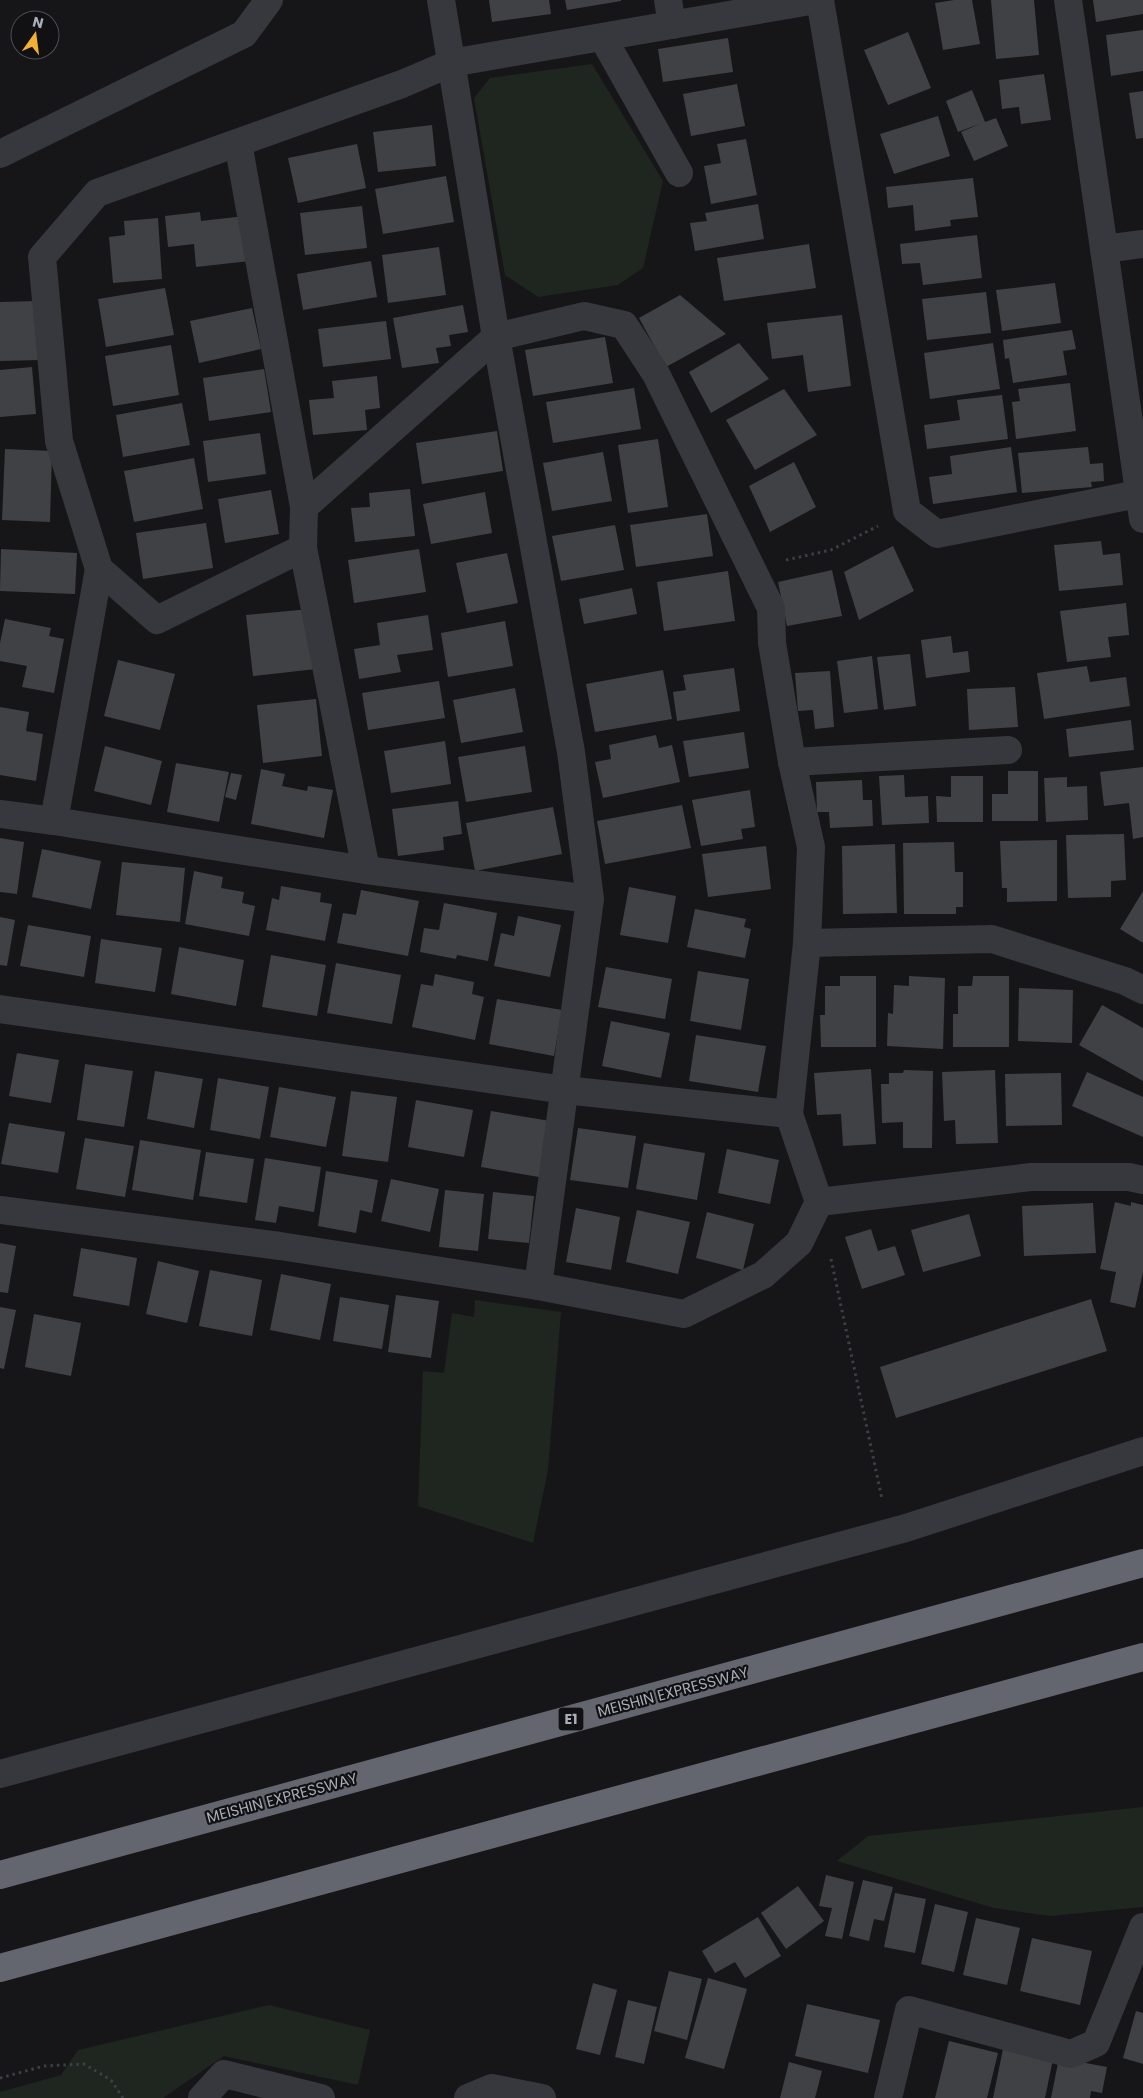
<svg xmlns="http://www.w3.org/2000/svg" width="1143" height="2098" font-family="Poppins,sans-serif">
<rect width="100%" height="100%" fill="#161618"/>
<g fill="#1e261f">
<path d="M592 64 663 181 643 268 618 285 538 297 505 275 474 98 490 78Z"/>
<path d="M475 1300 561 1312 548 1470 533 1543 418 1506 423 1371 444 1373 452 1313 474 1317Z"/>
<path d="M1143 1807V1907L1050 1916 994 1908 837 1861 868 1836Z"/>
<path d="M269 2005 370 2030 358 2085 224 2056 163 2098H0V2092L61 2075 78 2050Z"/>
</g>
<g fill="#404145">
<path d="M489 0H549L551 14 492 22Z"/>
<path d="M565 0H621V1L567 10Z"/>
<path d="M954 0H972L980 44 943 50 935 3Z"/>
<path d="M991 0H1034L1039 55 996 59Z"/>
<path d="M1093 0H1143V14L1096 22Z"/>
<path d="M1143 30V71L1111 76 1106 35Z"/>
<path d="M908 32 931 88 888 105 864 50Z"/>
<path d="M728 38 733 72 663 82 658 49Z"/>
<path d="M1044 74 1051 120 1021 124 1019 107 1002 109 999 80Z"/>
<path d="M737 84 745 126 691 136 683 94Z"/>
<path d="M972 90 985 122 996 118 1008 146 974 161 961 132 982 123 958 132 946 101Z"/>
<path d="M1143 91V138L1136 139 1129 93Z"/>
<path d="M938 116 950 156 894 174 880 134Z"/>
<path d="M432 125 436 166 378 172 373 132Z"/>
<path d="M746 139 757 195 711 204 704 166 721 163 717 144Z"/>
<path d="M357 144 366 188 298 203 288 158Z"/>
<path d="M446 176 454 222 383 234 375 189Z"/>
<path d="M973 178 978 217 950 220 951 226 915 231 913 205 888 208 886 187Z"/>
<path d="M758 204 764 239 695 251 690 223 707 221 705 213Z"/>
<path d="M362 206 367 248 305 255 300 213Z"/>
<path d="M200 212 201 221 245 216 250 261 196 267 194 244 168 247 165 216Z"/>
<path d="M158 218 162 279 113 283 109 237 125 235 124 221Z"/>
<path d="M977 235 982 278 923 285 920 263 902 264 900 244Z"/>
<path d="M809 244 816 288 724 301 717 258Z"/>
<path d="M439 247 446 295 388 303 382 255Z"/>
<path d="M371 261 377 297 303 310 297 274Z"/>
<path d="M1055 283 1061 323 1002 331 996 290Z"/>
<path d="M165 288 174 335 106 347 98 299Z"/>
<path d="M986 292 991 333 927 340 922 299Z"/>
<path d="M680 295 726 334 666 367 639 318Z"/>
<path d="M37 301 40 360 0 361V302Z"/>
<path d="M463 305 468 332 449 335 451 346 436 348 439 363 402 368 393 318Z"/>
<path d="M252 308 261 349 199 363 190 321Z"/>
<path d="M842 315 851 386 808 392 803 355 772 359 767 323Z"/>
<path d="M386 321 391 359 323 367 318 329Z"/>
<path d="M1072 330 1076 349 1063 351 1067 375 1013 383 1009 358 1005 359 1003 340Z"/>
<path d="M605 337 613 383 533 396 525 350Z"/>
<path d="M739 343 769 379 711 413 689 372Z"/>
<path d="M993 343 1000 389 930 399 924 353Z"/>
<path d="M171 345 179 395 113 406 105 356Z"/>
<path d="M32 367 36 414 0 417V370Z"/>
<path d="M264 369 271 412 209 421 203 378Z"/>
<path d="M377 376 380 408 365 410 367 430 313 435 309 400 334 398 332 381Z"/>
<path d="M1070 383 1076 431 1016 439 1012 402 1020 401 1018 389Z"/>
<path d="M634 388 641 429 553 443 546 402Z"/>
<path d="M784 389 817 435 755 470 726 420Z"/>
<path d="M1002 395 1008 439 927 449 924 425 960 420 957 400Z"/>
<path d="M182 403 190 445 123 457 116 415Z"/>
<path d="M497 431 503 471 422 484 416 443Z"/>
<path d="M260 433 266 474 208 482 203 441Z"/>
<path d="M658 439 668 507 628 513 618 445Z"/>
<path d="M1011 447 1017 492 933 504 929 477 952 474 950 456Z"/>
<path d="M1088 447 1090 464 1103 463 1104 481 1091 482 1092 487 1022 493 1018 453Z"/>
<path d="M5 449 52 451 50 522 2 520Z"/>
<path d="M603 452 612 501 552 511 543 463Z"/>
<path d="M194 458 203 509 134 522 124 471Z"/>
<path d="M794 462 816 507 770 532 749 486Z"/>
<path d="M410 489 415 536 355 542 351 508 370 507 369 493Z"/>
<path d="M271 490 279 534 225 543 218 499Z"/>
<path d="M485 492 492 533 431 544 423 504Z"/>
<path d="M707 514 713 556 636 567 630 525Z"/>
<path d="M206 523 213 568 143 579 136 533Z"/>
<path d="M615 525 624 570 561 581 552 536Z"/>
<path d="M1101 541 1103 555 1120 553 1123 585 1059 591 1054 545Z"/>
<path d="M893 546 914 591 859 620 844 572Z"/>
<path d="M1 549 77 553 75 594 0 591Z"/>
<path d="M419 549 426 592 354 603 348 560Z"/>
<path d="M507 553 518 603 467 613 456 563Z"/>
<path d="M832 570 842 616 787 626 778 582Z"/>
<path d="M728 571 735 621 664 631 657 582Z"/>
<path d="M632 588 637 614 584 624 579 599Z"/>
<path d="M1126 603 1129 635 1108 637 1111 657 1067 662 1060 611Z"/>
<path d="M310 609 316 669 253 676 246 615Z"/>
<path d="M428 615 433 650 397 655 401 672 359 679 354 649 380 645 377 623Z"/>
<path d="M5 619 51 628 49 636 64 639 54 693 22 687 27 666 0 661V643Z"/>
<path d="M505 621 513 666 448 677 441 633Z"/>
<path d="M951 636 953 653 968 651 970 672 926 678 921 640Z"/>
<path d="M910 654 916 706 884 710 877 657Z"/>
<path d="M872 656 878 709 844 713 837 661Z"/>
<path d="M118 660 175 674 160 730 104 716Z"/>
<path d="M1087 666 1090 682 1126 677 1130 706 1044 719 1037 673Z"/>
<path d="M734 668 740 711 677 721 673 692 686 690 683 675Z"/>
<path d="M663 670 672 719 595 732 586 684Z"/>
<path d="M830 671 834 727 815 729 813 710 798 711 795 673Z"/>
<path d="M439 681 445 718 368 730 362 693Z"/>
<path d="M1015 687 1018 727 969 730 967 689Z"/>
<path d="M515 688 523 732 461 743 453 700Z"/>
<path d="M316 699 322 756 263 763 257 705Z"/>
<path d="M0 707 29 712 26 731 43 734 36 781 0 775Z"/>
<path d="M1131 720 1134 750 1069 757 1066 729Z"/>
<path d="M744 732 749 768 689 777 683 741Z"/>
<path d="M656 735 659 748 672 745 680 782 603 798 595 762 611 759 609 745Z"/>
<path d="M445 741 451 784 391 793 384 751Z"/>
<path d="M105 746 162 761 151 805 94 791Z"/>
<path d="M525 746 532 792 466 802 458 757Z"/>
<path d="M176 763 229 772 219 822 167 812Z"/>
<path d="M1143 767V837L1133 839 1129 803 1104 806 1100 772Z"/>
<path d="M261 769 285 774 282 786 307 791 308 786 333 790 324 838 251 824Z"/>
<path d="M1008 771H1038V821H992V794H1008Z"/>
<path d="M231 773 242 775 236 800 225 797Z"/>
<path d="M904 775 905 797 928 796 929 823 882 825 879 776Z"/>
<path d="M951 776H983V822H937L936 796 951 797Z"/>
<path d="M1067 777V787L1087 786 1088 820 1046 822 1044 778Z"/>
<path d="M862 780 863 800H872L873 826 830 828 829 812H817L816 782Z"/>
<path d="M750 790 755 827 741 829 743 839 701 846 692 800Z"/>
<path d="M458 801 462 834 443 837 444 850 398 856 392 809Z"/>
<path d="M682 805 691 848 605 864 597 821Z"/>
<path d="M553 807 562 854 475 871 466 823Z"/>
<path d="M1124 834 1126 880 1111 881V897L1068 898 1066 835Z"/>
<path d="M0 838 24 842 17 894 0 892Z"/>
<path d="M1057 840V901L1007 902V888H1002L1000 841Z"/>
<path d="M954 842 955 872H963V907H956V914H904L903 843Z"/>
<path d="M895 844 897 913 843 914 842 846Z"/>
<path d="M766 846 771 889 708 897 702 854Z"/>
<path d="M42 849 101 861 91 909 32 897Z"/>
<path d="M122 862 185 868 180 922 116 915Z"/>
<path d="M194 871 223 877 221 888 244 892 242 903 255 906 249 936 185 924Z"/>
<path d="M281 886 321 893 320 902 332 904 325 941 266 930 272 898 279 900Z"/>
<path d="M629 887 676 896 668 943 620 935Z"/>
<path d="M361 890 419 901 408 956 337 943 343 913 356 915Z"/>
<path d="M1143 891V943L1120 929Z"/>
<path d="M444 903 497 913 488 961 457 955 456 959 420 952 424 928 439 930Z"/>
<path d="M695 909 746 919 744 927 751 929 745 958 687 947Z"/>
<path d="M518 916 561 925 550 977 494 966 501 933 514 936Z"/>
<path d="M0 917 15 920 7 966 0 965Z"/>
<path d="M28 925 91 936 84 977 20 966Z"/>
<path d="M101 939 162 948 155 992 95 983Z"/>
<path d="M179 947 244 960 236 1006 171 994Z"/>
<path d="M271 955 326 965 317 1016 262 1007Z"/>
<path d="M336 963 401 975 392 1024 327 1013Z"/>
<path d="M606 967 672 979 665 1019 598 1007Z"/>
<path d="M698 971 749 979 741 1030 690 1021Z"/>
<path d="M435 974 474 982 472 994 484 997 475 1040 412 1027 421 984 433 986Z"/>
<path d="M840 976H876V1047H821L820 1015H825V986H840Z"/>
<path d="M909 976 945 978 943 1049 887 1046 888 1013 893 1014 894 985 909 986Z"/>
<path d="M973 976H1009V1047H953V1014H958V986H972Z"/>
<path d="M1019 988 1073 990 1072 1043 1018 1041Z"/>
<path d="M497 999 562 1010 554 1056 489 1044Z"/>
<path d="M1102 1005 1143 1028V1081L1079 1045Z"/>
<path d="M611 1021 670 1033 661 1078 602 1066Z"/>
<path d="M696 1035 766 1046 758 1092 689 1081Z"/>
<path d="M17 1053 59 1060 51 1103 9 1096Z"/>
<path d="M85 1064 133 1071 124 1127 77 1120Z"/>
<path d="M871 1069 876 1144 843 1146 841 1114 817 1115 814 1073Z"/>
<path d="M904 1070 933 1071 932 1148H903V1122L882 1123 881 1084H889V1073H903Z"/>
<path d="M995 1070 998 1143 956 1144 955 1120 944 1121 942 1072Z"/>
<path d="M155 1071 203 1079 194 1128 147 1119Z"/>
<path d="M1087 1072 1143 1097V1137L1072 1106Z"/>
<path d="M1061 1073 1062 1125 1006 1126 1005 1074Z"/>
<path d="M218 1078 269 1087 260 1139 210 1130Z"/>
<path d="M279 1087 336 1097 326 1147 270 1137Z"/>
<path d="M351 1091 397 1097 388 1162 342 1156Z"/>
<path d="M416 1100 473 1110 464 1157 408 1147Z"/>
<path d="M491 1111 556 1122 545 1178 481 1167Z"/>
<path d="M9 1123 65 1132 58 1173 1 1164Z"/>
<path d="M578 1128 636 1136 628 1188 570 1180Z"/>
<path d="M85 1138 134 1146 125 1197 76 1189Z"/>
<path d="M140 1140 201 1150 193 1200 132 1190Z"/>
<path d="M644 1143 705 1153 697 1200 636 1189Z"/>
<path d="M727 1149 779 1160 770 1204 718 1193Z"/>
<path d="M206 1152 254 1159 247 1203 199 1196Z"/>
<path d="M265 1158 321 1167 314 1212 279 1206 276 1223 255 1220Z"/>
<path d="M326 1171 378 1180 372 1213 360 1210 356 1233 318 1226Z"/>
<path d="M391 1179 439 1189 430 1232 381 1221Z"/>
<path d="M445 1190 484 1194 478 1251 439 1247Z"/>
<path d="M493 1192 534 1196 529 1243 488 1239Z"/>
<path d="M1115 1202 1131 1206V1202L1143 1205V1272L1135 1308 1110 1302 1116 1272 1100 1269Z"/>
<path d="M1093 1203 1096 1253 1024 1256 1022 1206Z"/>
<path d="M576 1208 620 1217 611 1270 566 1262Z"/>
<path d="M637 1210 690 1222 678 1274 626 1262Z"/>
<path d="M707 1212 754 1224 743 1270 696 1258Z"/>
<path d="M969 1214 981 1256 923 1272 911 1230Z"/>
<path d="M871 1229 878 1251 895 1246 905 1275 862 1289 845 1237Z"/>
<path d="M0 1243 16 1246 8 1293 0 1292Z"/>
<path d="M81 1248 137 1258 129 1306 73 1296Z"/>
<path d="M158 1261 199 1271 187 1323 146 1314Z"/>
<path d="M210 1270 262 1280 252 1336 199 1326Z"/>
<path d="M281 1274 331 1284 320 1340 270 1330Z"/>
<path d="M396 1295 439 1301 431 1358 388 1352Z"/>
<path d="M340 1297 389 1305 382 1349 333 1341Z"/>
<path d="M1091 1299 1107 1351 896 1418 880 1367Z"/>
<path d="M0 1307 16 1310 4 1369 0 1368Z"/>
<path d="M34 1314 81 1323 71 1376 25 1367Z"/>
<path d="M826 1875 854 1882 842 1939 825 1936 832 1908 819 1906Z"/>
<path d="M863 1880 893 1887 884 1921 874 1919 869 1941 849 1936Z"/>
<path d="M798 1886 824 1921 786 1949 761 1913Z"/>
<path d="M895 1893 926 1899 915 1953 884 1947Z"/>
<path d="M935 1904 968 1912 954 1972 921 1964Z"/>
<path d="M758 1917 781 1956 745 1978 735 1962 715 1973 702 1951Z"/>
<path d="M976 1918 1020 1928 1007 1985 963 1975Z"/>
<path d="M1032 1938 1092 1951 1080 2005 1020 1991Z"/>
<path d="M669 1971 702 1979 687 2040 654 2031Z"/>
<path d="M708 1978 747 1989 724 2069 685 2058Z"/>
<path d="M593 1983 617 1990 600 2055 576 2049Z"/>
<path d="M628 2000 657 2007 644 2064 615 2057Z"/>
<path d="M807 2004 880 2020 868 2073 795 2056Z"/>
<path d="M1136 2011 1143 2013V2064L1123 2058Z"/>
<path d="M949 2041 998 2053 987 2098H935Z"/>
<path d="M1003 2049 1053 2059 1045 2098H993Z"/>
<path d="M1059 2058 1107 2067 1102 2093 1091 2091 1090 2098H1051Z"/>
<path d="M789 2062 822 2071 815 2098H780Z"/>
</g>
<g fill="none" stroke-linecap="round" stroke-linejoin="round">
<g stroke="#3d3f44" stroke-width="3" stroke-dasharray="2.5 4" stroke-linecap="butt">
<path d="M786 560 831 550 878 526"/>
<path d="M831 1259 882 1499"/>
<path d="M0 2078 44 2066 84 2064 111 2080 123 2098"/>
</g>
<g stroke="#37383d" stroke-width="28">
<path d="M441 0 496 337 571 752 590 899 538 1286"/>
<path d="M668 0 672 25"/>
<path d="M820 0 907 511 937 534 1143 493"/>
<path d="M1068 0 1104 249 1143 244"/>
<path d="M603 38 679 173"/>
<path d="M238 143 304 507"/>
<path d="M0 154 244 34 269 0"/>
<path d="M1104 249 1143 519"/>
<path d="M303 548 366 870"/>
<path d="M99 569 157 620 303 548 304 507 496 337 584 316 624 325 656 374 771 608 772 643 792 762 811 847 807 943 789 1114"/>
<path d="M792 762 1008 750"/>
<path d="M0 814 54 821 366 870 590 899"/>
<path d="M54 821 99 569 59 441 42 257 97 193 402 84 451 63 816 0"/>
<path d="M807 943 992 939 1125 981 1143 990"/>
<path d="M0 1009 565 1090 789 1114 819 1202 799 1243 763 1275 684 1314 538 1286 280 1246 0 1210"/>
<path d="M819 1202 1031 1177H1129L1143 1180"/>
<path d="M0 1774 906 1528 1143 1451"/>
<path d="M202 2098 224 2074 321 2098"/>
<path d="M468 2098 492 2088 542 2098"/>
<path d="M888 2098 909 2010 1071 2054 1096 2043 1143 1927"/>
</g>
<g stroke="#63666e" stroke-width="28">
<path d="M0 1875 1143 1563"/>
<path d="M0 1968 1143 1657"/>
</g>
</g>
<g text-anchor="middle" stroke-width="4.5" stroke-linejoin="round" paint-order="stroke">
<rect fill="#111113" stroke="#7b7e86" stroke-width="1" x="558.5" y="1707.5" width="25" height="23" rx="4"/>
<g font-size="14" font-weight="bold" fill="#a8adb8">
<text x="571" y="1724">E1</text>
</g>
<g font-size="15" fill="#a8adb8" stroke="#111113">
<text transform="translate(673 1692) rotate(-15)" y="5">MEISHIN EXPRESSWAY</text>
<text transform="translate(282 1798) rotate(-15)" y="5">MEISHIN EXPRESSWAY</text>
</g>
</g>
<g transform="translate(35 35) rotate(14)"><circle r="24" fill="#111113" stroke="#4d4f55"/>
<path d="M0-4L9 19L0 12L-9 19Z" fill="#f2b134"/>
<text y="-8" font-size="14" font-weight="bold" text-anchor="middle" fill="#a8adb8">N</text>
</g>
</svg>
